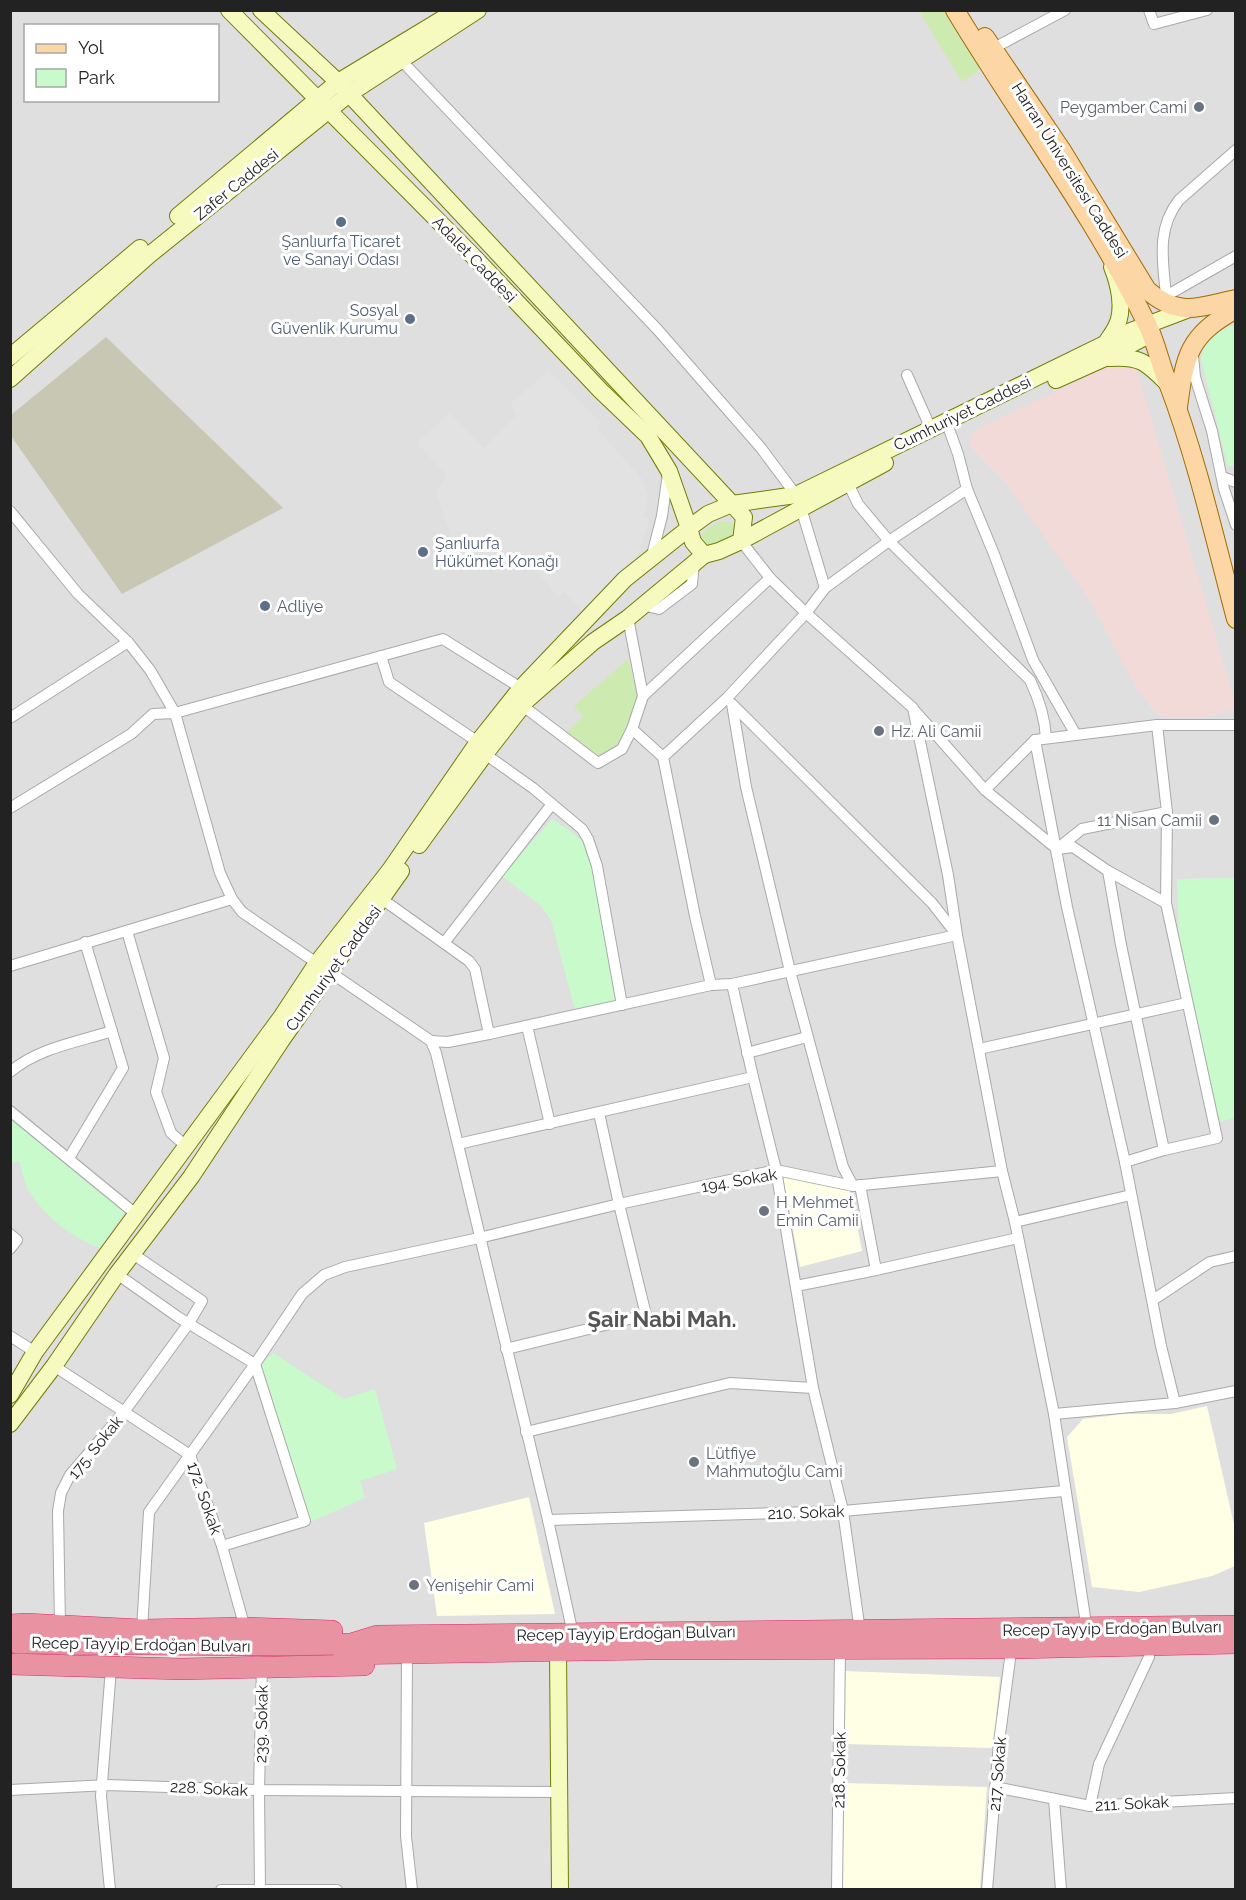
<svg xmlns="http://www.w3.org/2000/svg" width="1246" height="1900" font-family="Raleway,sans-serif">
<rect width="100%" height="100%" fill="#f2efe9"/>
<path fill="#e0dfdf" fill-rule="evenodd" d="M11 11H1235V1889H11ZM26 26H218V100H26Z"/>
<path fill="#f2dad9" d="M1115 363 1136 367 1235 701V709L1205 718 1168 717 1156 714 1135 686 1089 599 1007 484 970 446 973 431Z"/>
<g fill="#ffffe5">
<path d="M789 1175 850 1190 862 1251 800 1267 783 1178Z"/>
<path d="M1207 1406 1235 1529V1566L1212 1576 1139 1592 1092 1587 1067 1437 1083 1419 1124 1414H1171Z"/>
<path d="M529 1497 555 1614 437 1616 424 1523Z"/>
<path d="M844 1671 1000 1677 993 1748 844 1744Z"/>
<path d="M843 1783 987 1787 980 1889 842 1890Z"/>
</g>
<path fill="#c7c7b4" d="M106 337 283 508 122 594 11 436V415Z"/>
<g fill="#cdebb0">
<path d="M919 11H949L984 67 962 82Z"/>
<path d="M722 522H729L734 525 735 535 707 549 700 539C704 529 712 524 722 522Z"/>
<path d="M628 659 639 701 624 737 612 749 597 755 566 733 583 716 574 706Z"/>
</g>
<g fill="#c8facc">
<path d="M1235 325V465L1228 467 1201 359C1206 337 1214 332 1235 325Z"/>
<path d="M552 819C561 826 574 832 582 841 595 855 614 976 615 1000L575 1010 551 920 541 906 502 876Z"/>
<path d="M1235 878V1118L1216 1122 1179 937 1177 879Z"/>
<path d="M10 1115 126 1210 100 1248C73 1238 45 1217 30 1192 24 1184 22 1170 19 1161L11 1163Z"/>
<path d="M273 1353 344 1399 375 1389 397 1469 360 1481 365 1498 308 1523 258 1367Z"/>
</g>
<path fill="#e2e2e2" d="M548 371 601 423 597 429 642 479 648 495 646 512 642 516 648 519V526L639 551 633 563 582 611 564 592 558 597 523 554 511 564 485 567 477 553 459 559 436 492 447 476 417 443 449 413 484 448 517 415 510 404Z"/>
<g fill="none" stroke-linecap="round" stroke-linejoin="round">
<g stroke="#a9a9a9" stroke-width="12">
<g id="street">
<path d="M1149 10 1154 24 1207 10"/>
<path d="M992 49 1065 10"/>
<path d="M397 56 657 329 761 448 796 495"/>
<path d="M1236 150 1179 200C1156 229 1163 261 1166 296L1236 256"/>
<path d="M1193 356 1195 377 1212 431 1224 489 1236 525"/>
<path d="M907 375 931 429"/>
<path d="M949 429 958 454 967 489 994 554 1033 660 1076 735"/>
<path d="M1222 477 1236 482"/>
<path d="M848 483 858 504 889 541 1030 680C1039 699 1045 718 1046 738"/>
<path d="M801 508 825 588"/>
<path d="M10 511 78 594 128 642 150 670 175 713 220 873 232 899 242 912 431 1041 436 1053 548 1520 573 1634"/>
<path d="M741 541 770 578 806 613 913 708 948 875 957 935 1002 1171 1015 1222 1054 1414 1085 1617"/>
<path d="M651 559 662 516 668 474"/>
<path d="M642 605 659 609 692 584 694 563"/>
<path d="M628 618 643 696 632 729 663 757 727 698 806 613 825 588 889 541 967 489"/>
<path d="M381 656 389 682 478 742"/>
<path d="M643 696 770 578"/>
<path d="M732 704 746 787 790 971 843 1167 853 1186"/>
<path d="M523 706 598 763 622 749 632 729"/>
<path d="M915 711 985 790 1057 849 1073 847 1108 871 1121 945 1164 1150"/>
<path d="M10 718 128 642"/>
<path d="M1035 740 1067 907 1125 1162 1161 1346 1175 1403"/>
<path d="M485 754 533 788 552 804"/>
<path d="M663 757 695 916 711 985"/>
<path d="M985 790 1035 740 1157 725H1236"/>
<path d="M10 808 131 734 153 714 175 713 443 639 521 688H525"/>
<path d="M1057 849 1082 829 1167 812"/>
<path d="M1108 871 1166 903"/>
<path d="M382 899 469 961 475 969 489 1034"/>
<path d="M127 931 164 1058 156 1092 171 1133 187 1147"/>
<path d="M444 943 552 804 582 829 588 839 597 866 622 1005"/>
<path d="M10 966 232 899"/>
<path d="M527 1026 550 1124"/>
<path d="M431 1041 448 1042 489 1034 711 985 732 984 957 935 932 903 733 705"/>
<path d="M979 1049 1187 1003"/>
<path d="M747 1053 807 1037"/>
<path d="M10 1072C38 1048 78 1042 112 1031"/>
<path d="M753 1077 776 1170 813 1388 843 1511 860 1631"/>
<path d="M10 1111 137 1215"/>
<path d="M458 1144 753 1077 732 984"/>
<path d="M69 1158 123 1068 85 942"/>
<path d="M1125 1162 1164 1150 1217 1138 1166 903 1167 812 1157 725"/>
<path d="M1015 1222 1131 1195"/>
<path d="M10 1234 17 1240 10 1249"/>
<path d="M876 1270 1018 1238"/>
<path d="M117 1274 178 1317 255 1364 305 1521 222 1546"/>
<path d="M796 1286 876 1270 860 1185"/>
<path d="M1153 1300 1210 1262 1236 1256"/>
<path d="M10 1336 35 1352"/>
<path d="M506 1349 646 1315 619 1204 776 1170 853 1186 1002 1171"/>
<path d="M54 1366 190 1455 222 1546 245 1628"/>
<path d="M1054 1414 1175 1403 1236 1391"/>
<path d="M526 1432 730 1383 813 1388"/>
<path d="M548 1520 843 1511 1064 1491"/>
<path d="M60 1626 58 1511 61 1493 70 1475 124 1412 189 1323 202 1301 133 1254"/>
<path d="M142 1630 149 1512 255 1364 302 1294 324 1275 345 1267 479 1238 619 1204 599 1113"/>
<path d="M407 1652 406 1836 412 1890"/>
<path d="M995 1787 1090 1806 1236 1798"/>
<path d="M10 1790 108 1785 259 1790 559 1792"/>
<path d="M1054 1799 1061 1890"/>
<path d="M1090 1806 1099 1764 1149 1657"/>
<path d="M110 1890 101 1796 111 1668"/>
<path d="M221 1890H337"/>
<path d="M260 1890 259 1790 262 1666"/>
<path d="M837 1890 840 1650"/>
<path d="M987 1890 999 1742 1010 1659"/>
</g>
</g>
<g stroke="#707d05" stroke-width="18">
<g id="secondary">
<path d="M261 10 338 82 732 504 796 495 1131 331 1189 309"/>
<path d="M178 216 338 82 457 10"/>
<path d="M1106 343C1109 338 1113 333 1116 327 1125 310 1119 284 1112 267"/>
<path d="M10 357 140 248"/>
<path d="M1109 358C1140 356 1146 362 1167 383"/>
<path d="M10 379 148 256 349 94 478 10"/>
<path d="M1056 380 1105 358 1151 334"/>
<path d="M741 541 744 517 732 504 708 514 689 528 693 542 704 555 719 551 741 541 885 463"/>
<path d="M419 845 485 754 527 700 593 642 628 618 704 555"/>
<path d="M10 1395 35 1352 282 1016 317 963 390 870 478 742 521 688 625 579 689 528 669 471 648 436 601 391 474 257 229 10"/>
<path d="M10 1424 54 1366 117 1274 191 1177 281 1041 401 871"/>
<path d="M558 1651 560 1890"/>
</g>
</g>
<g stroke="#a06b00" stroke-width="20">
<g id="primary">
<path d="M955 10C1018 115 1093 214 1147 324 1156 342 1160 364 1168 383 1197 459 1215 540 1236 619"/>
<path d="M985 37 1061 149 1147 290C1179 318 1198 307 1236 299"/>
<path d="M1178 407C1185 355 1188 336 1236 309"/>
</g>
</g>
<g stroke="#dc2a67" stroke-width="22">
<g id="highway">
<path d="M10 1625 26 1624 142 1630 245 1628 332 1631"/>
<path d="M17 1643 255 1645 351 1644 377 1636 1236 1626"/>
<path d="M344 1654 650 1649 1015 1648 1236 1643"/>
<path d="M10 1664 181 1669 364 1665"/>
</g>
</g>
<use href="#street" stroke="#fff" stroke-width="10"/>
<use href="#secondary" stroke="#f7fabf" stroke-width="16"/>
<use href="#primary" stroke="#fcd6a4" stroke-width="18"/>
<use href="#highway" stroke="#e892a2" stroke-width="21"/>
</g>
<g fill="#6b7280" stroke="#fff" stroke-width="2">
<circle cx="1199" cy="107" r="6"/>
<circle cx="879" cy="731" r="6"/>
<circle cx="1214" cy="820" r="6"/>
<circle cx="764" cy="1211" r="6"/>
<circle cx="694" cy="1462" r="6"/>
<circle cx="414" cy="1585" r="6"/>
</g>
<g fill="#5c6f8a" stroke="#fff" stroke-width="2">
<circle cx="341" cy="222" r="6"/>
<circle cx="410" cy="319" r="6"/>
<circle cx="423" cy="552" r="6"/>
<circle cx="265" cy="606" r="6"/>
</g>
<g text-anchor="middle" stroke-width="6" stroke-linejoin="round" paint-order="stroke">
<g font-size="16" fill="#5b616d" stroke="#fff" text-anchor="start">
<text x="1187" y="113" text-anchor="end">Peygamber Cami</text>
<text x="891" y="737">Hz. Ali Camii</text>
<text x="1202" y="826" text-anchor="end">11 Nisan Camii</text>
<text x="776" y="1208">H Mehmet<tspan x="776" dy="18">Emin Camii</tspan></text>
<text x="706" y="1459">Lütfiye<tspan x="706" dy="18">Mahmutoğlu Cami</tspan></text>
<text x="426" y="1591">Yenişehir Cami</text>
</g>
<g font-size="16" fill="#222" stroke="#fff">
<text transform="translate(1070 170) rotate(58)" y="6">Harran Üniversitesi Caddesi</text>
<text transform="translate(236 184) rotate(-39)" y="6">Zafer Caddesi</text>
<text transform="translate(475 259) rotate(46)" y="6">Adalet Caddesi</text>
<text transform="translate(962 413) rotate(-26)" y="6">Cumhuriyet Caddesi</text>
<text transform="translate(333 968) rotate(-54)" y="6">Cumhuriyet Caddesi</text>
<text transform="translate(739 1180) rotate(-10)" y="6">194. Sokak</text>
<text transform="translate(95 1447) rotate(-51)" y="6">175. Sokak</text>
<text transform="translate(205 1498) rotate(71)" y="6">172. Sokak</text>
<text transform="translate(806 1512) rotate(-2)" y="6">210. Sokak</text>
<text transform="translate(1112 1628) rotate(-1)" y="6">Recep Tayyip Erdoğan Bulvarı</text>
<text transform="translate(626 1633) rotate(-1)" y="6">Recep Tayyip Erdoğan Bulvarı</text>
<text transform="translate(141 1644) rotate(1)" y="6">Recep Tayyip Erdoğan Bulvarı</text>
<text transform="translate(261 1724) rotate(-89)" y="6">239. Sokak</text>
<text transform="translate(839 1770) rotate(-89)" y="6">218. Sokak</text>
<text transform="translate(997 1774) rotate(-85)" y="6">217. Sokak</text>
<text transform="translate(209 1788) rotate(3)" y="6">228. Sokak</text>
<text transform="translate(1132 1803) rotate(-3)" y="6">211. Sokak</text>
</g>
<g font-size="16" fill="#4e5e75" stroke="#fff" text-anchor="start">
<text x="341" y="247" text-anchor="middle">Şanlıurfa Ticaret<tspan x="341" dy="18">ve Sanayi Odası</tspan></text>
<text x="398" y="316" text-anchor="end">Sosyal<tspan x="398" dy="18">Güvenlik Kurumu</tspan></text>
<text x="435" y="549">Şanlıurfa<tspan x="435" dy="18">Hükümet Konağı</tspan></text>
<text x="277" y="612">Adliye</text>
</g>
<g font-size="22" font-weight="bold" fill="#555" stroke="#fff">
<text x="662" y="1327">Şair Nabi Mah.</text>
</g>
</g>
<rect width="1246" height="1900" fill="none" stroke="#222222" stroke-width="24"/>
<rect x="24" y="24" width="195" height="78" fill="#ffffff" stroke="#a7a7a7" stroke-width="1.5"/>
<rect x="36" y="44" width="30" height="9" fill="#fcd6a4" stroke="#a7a7a7" stroke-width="1.5"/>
<text x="78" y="54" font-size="18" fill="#222222">Yol</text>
<rect x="36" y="69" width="30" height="18" fill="#c8facc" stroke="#a7a7a7" stroke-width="1.5"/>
<text x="78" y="84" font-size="18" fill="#222222">Park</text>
</svg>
